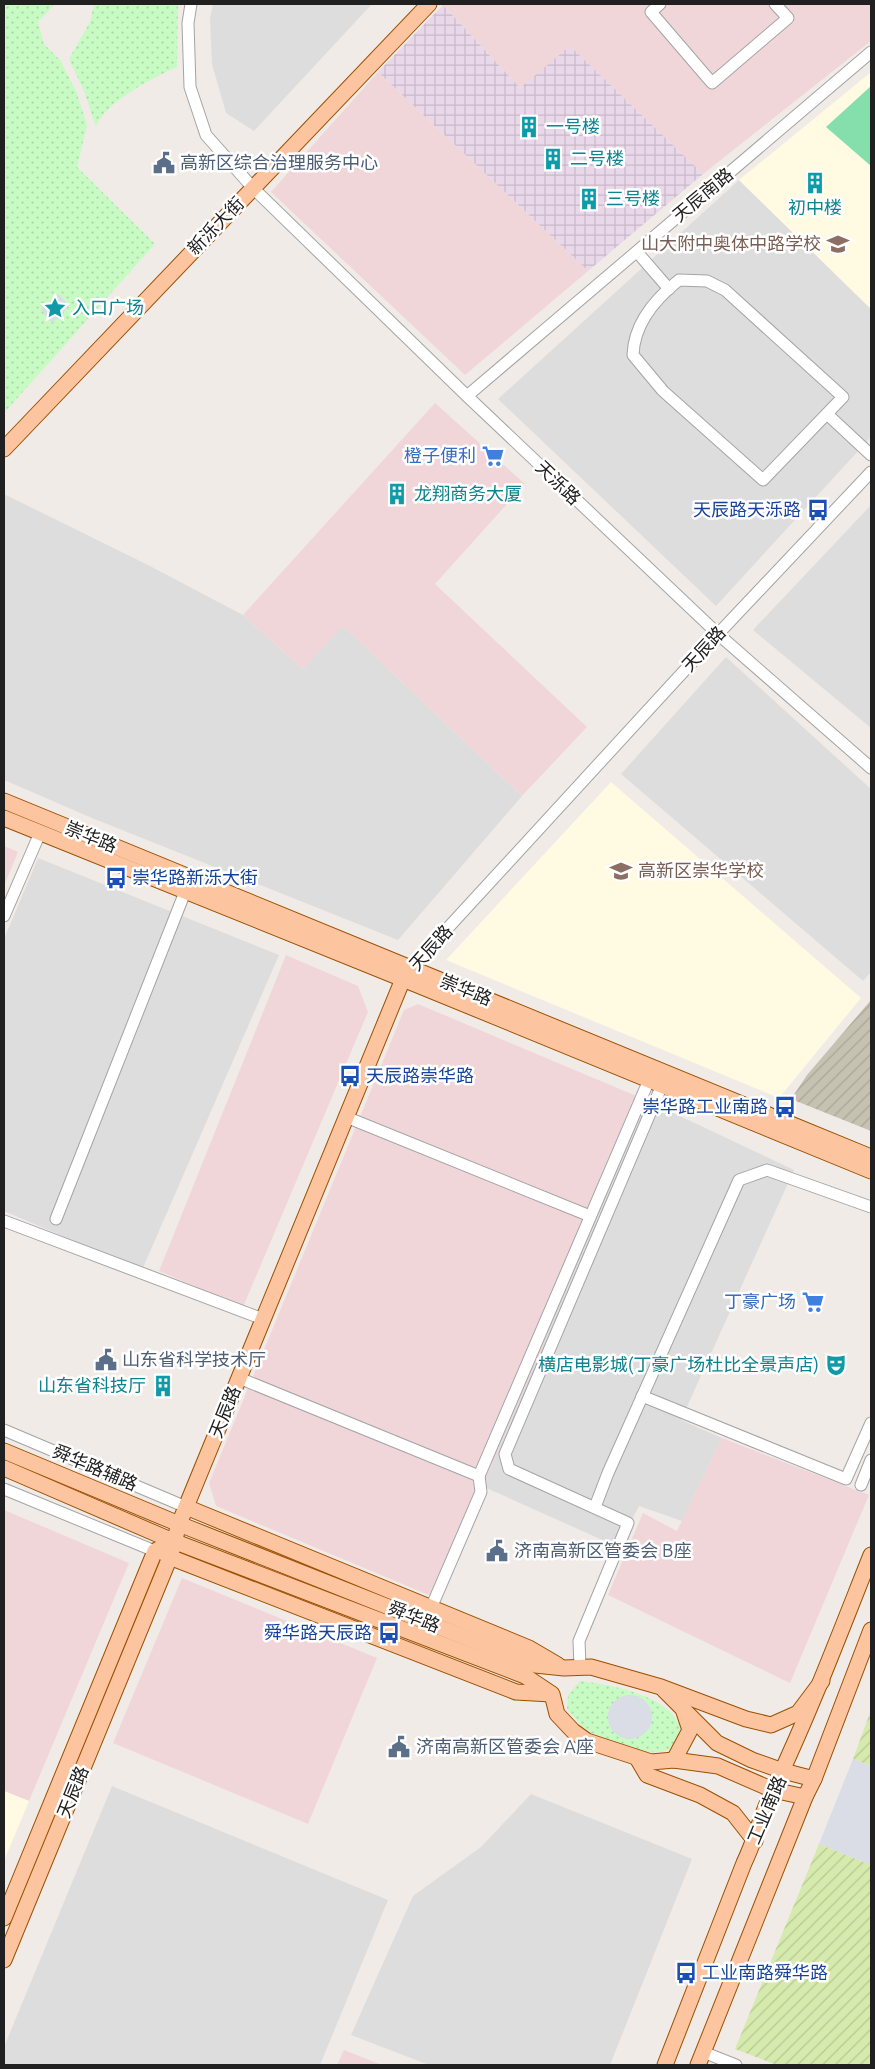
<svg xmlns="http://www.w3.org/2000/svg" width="875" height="2069" font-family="Ubuntu,'Noto Sans SC',sans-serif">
<defs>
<pattern id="industrial-grid" width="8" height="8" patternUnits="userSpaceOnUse" patternTransform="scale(1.25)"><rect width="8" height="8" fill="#e9d8e9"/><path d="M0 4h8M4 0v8" fill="none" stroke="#c8b9c8"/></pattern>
<pattern id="construction-furrows" width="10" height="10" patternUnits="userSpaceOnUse" patternTransform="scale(1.25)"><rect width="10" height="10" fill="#c5c2b1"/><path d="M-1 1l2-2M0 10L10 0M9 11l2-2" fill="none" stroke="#a9a698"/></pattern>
<pattern id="park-dots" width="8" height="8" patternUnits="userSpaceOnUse" patternTransform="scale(1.25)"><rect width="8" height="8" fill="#c8fac4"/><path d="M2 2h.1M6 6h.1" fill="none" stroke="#acd6a8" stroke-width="1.8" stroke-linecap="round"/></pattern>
<pattern id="garden-furrows" width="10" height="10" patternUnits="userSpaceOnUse" patternTransform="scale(1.25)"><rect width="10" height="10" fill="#d5eaac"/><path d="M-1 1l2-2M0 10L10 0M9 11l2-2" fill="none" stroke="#b7c894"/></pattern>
</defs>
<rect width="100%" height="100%" fill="#f0ebe6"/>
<g fill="#dedddd">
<path d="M213 4H372L254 131 226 113 212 64 210 19Z"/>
<path d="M739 180 871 309V437L716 606 498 399Z"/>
<path d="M4 494 150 566 243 615 303 669 340 623 522 796 398 940 92 818 4 780Z"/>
<path d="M871 505V728L753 630Z"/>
<path d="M726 657 871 789V972L863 981 621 774Z"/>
<path d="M38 858 279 955 142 1270 4 1211V939Z"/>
<path d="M646 1100 794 1170 681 1420 722 1438 682 1521 639 1506 618 1547 482 1486Z"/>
<path d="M112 1786 388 1900 320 2065H4V2047Z"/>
<path d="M531 1794 692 1859 610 2065H429L351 2035 413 1896 481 1847Z"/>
</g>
<g fill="#f1d6d9">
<path d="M445 4H871V41L703 174 571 47 520 88 443 5Z"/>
<path d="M378 72 588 271 465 375 271 192Z"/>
<path d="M435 403 525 484 435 584 587 727 522 796 343 626 303 669 243 615Z"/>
<path d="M4 846 18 852 4 886Z"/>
<path d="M286 955 358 986 368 1012 243 1307 159 1271Z"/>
<path d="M418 1004 646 1100 436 1598 216 1506 209 1483 404 1010Z"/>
<path d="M722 1438 869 1495 790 1683 608 1595 643 1513 677 1531Z"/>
<path d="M4 1510 129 1563 29 1801 4 1791Z"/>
<path d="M182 1578 377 1658 308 1824 113 1743Z"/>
<path d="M344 2050 382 2065H337Z"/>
</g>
<path fill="url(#industrial-grid)" d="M443 5 520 88 570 46 703 174 588 271 378 72Z"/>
<g fill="#fffae1">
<path d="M871 72V309L739 180Z"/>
<path d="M611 782 861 998 779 1098 446 960Z"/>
<path d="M4 1791 29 1801 4 1861Z"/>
</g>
<path fill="url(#construction-furrows)" d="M871 1000V1131L791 1099 807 1075Z"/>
<g fill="url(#park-dots)">
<path d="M4 4H55L38 22 44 44 60 60 76 91 87 125 77 167 155 244 4 413Z"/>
<path d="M94 4H178L177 67C155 77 104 102 96 127L84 91 69 59 90 22Z"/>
<path d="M580 1681C608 1684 668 1695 679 1725 680 1728 680 1733 681 1737 679 1740 677 1744 674 1746 655 1763 600 1741 583 1727 578 1722 573 1715 567 1710L568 1695Z"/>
</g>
<g fill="url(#garden-furrows)">
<path d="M871 1710V1766L853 1759Z"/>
<path d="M819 1844 871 1865V2065H777L735 2049Z"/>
</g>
<path fill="#84dfad" d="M871 86V166L826 127Z"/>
<g fill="#dadce6">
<path d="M59 294 69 306 52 323 41 310Z"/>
<circle cx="630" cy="1717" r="22"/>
<path d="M853 1759 871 1766V1865L819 1844Z"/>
</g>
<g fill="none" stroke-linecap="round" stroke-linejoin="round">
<g stroke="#a4a4a4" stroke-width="13">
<g id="minor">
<path d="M191 4 188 23 190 87 206 135 253 188 467 396 718 634 871 768"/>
<path d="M660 4 651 12 712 83 788 18 775 4"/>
<path d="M637 252 669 289"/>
<path d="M679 280 707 281 725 290 843 397 763 480 663 391 633 355C634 323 655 299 679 280Z"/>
<path d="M467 396 871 52"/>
<path d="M827 414 871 455"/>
<path d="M4 916 40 833"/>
<path d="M412 967 718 634 871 472"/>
<path d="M346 1117 590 1216"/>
<path d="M56 1219 185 892"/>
<path d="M4 1221 263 1319"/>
<path d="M239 1378 479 1476 649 1080"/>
<path d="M642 1396 846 1479 871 1423"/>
<path d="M4 1430 186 1507"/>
<path d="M861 1485 871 1460"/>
<path d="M4 1489 162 1554"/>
<path d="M595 1507 608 1473 739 1180 767 1170 871 1207"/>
<path d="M431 1608 481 1492 479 1476"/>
<path d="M580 1666 579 1641 628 1523 509 1469 505 1454 662 1085"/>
<path d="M703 2052 736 2065"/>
</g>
</g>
<g stroke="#9c4f00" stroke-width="17">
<g id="major">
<path d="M4 449 429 4"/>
<path d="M4 801 871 1157"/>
<path d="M4 818 403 979 871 1171"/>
<path d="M4 1451 179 1524 535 1665 564 1668 591 1667 661 1687 746 1719 771 1725 798 1713 822 1681"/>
<path d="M4 1468 173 1541 525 1676 552 1694 557 1714 573 1731 587 1741 651 1762 674 1760 718 1766 773 1790 805 1797"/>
<path d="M186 1507 529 1648 558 1665"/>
<path d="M167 1556 516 1692 551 1694"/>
<path d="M664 1690 717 1743 752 1760 783 1771 814 1779"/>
<path d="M637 1758 647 1775 700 1795 733 1813 755 1841"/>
<path d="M674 1760 690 1730 684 1712"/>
<path d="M4 1918 155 1551 173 1541"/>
<path d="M4 1960 170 1557 179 1524 403 979 412 967"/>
<path d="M665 2065 744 1863C756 1838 762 1812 774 1788 810 1712 840 1633 871 1555"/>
<path d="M698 2065 805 1797 814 1779 871 1630"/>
</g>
</g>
<use href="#minor" stroke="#fff" stroke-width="11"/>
<use href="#major" stroke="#fcc59f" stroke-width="15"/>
</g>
<defs>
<g id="building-bare" transform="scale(1.725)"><path d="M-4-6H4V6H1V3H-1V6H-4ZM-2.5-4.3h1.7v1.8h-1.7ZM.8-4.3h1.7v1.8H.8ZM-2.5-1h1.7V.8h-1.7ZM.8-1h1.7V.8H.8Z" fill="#0f9aa8" stroke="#fff" stroke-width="2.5" paint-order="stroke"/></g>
<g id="civic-bare" transform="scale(1.725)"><path d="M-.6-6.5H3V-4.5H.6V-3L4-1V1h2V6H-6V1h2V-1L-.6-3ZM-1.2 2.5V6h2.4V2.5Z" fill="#5c6f8a" stroke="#fff" stroke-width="2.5" paint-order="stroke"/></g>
<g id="school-bare" transform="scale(1.725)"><path d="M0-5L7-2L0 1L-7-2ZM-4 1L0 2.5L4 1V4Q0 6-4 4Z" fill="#8d6e63" stroke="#fff" stroke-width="2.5" paint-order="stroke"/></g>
<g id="sight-bare" transform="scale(1.725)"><path d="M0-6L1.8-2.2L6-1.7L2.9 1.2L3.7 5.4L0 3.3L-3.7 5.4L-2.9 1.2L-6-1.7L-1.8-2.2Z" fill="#0f9aa8" stroke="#fff" stroke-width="2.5" paint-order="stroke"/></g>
<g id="supermarket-bare" transform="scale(1.725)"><path d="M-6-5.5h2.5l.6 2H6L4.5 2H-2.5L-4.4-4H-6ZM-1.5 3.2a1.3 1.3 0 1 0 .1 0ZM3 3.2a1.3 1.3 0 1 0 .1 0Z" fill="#3f7fe0" stroke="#fff" stroke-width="2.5" paint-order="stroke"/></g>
<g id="bus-bare" transform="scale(1.725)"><path d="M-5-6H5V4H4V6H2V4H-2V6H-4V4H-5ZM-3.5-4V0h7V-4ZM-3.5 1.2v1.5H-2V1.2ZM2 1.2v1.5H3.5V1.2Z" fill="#1a4fb4" stroke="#fff" stroke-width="2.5" paint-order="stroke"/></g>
<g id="theatre-bare" transform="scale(1.725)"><path d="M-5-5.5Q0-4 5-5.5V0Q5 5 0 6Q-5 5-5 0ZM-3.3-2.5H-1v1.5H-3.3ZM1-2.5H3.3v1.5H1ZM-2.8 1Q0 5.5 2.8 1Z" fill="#0f9aa8" stroke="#fff" stroke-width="2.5" paint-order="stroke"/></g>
</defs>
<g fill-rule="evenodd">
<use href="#building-bare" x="529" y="127"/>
<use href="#building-bare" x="553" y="159"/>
<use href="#civic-bare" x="164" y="163"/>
<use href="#building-bare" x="815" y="183"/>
<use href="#building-bare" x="589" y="199"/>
<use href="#school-bare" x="838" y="244"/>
<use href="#sight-bare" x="55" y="308"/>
<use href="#supermarket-bare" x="493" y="456"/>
<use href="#building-bare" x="397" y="494"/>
<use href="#bus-bare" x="818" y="510"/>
<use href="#school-bare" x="621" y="871"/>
<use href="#bus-bare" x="116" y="878"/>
<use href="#bus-bare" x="350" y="1076"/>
<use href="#bus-bare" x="785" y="1107"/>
<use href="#supermarket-bare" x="813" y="1302"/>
<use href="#civic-bare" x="106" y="1360"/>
<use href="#theatre-bare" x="836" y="1365"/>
<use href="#building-bare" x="163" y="1386"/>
<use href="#civic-bare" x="497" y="1551"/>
<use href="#bus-bare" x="389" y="1633"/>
<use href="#civic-bare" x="399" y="1747"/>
<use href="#bus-bare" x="686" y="1973"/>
</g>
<g text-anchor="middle" stroke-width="5" stroke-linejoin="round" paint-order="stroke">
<g font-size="18" fill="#0d838f" stroke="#fff" text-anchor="start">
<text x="546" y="133">一号楼</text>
<text x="570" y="165">二号楼</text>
<text x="606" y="205">三号楼</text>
<text x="815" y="214" text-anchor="middle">初中楼</text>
<text x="72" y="314">入口广场</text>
<text x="414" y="500">龙翔商务大厦</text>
<text x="819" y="1371" text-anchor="end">横店电影城(丁豪广场杜比全景声店)</text>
<text x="146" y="1392" text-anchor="end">山东省科技厅</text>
</g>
<g font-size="18" fill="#4e5e75" stroke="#fff" text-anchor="start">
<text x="180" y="169">高新区综合治理服务中心</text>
<text x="122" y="1366">山东省科学技术厅</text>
<text x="514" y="1557">济南高新区管委会 B座</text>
<text x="416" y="1753">济南高新区管委会 A座</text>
</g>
<g font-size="18" fill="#202020" stroke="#fff">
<text transform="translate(703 195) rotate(-40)" y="6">天辰南路</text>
<text transform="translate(216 226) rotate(-46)" y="6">新泺大街</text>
<text transform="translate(558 483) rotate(44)" y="6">天泺路</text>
<text transform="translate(704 649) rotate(-47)" y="6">天辰路</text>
<text transform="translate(91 837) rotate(22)" y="6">崇华路</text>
<text transform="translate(431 948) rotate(-48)" y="6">天辰路</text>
<text transform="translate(466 990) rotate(22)" y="6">崇华路</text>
<text transform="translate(225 1412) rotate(-68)" y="6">天辰路</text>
<text transform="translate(95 1468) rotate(23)" y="6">舜华路辅路</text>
<text transform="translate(414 1617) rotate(22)" y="6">舜华路</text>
<text transform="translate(73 1792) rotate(-68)" y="6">天辰路</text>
<text transform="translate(767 1810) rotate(-67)" y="6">工业南路</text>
</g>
<g font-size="18" fill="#785e54" stroke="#fff" text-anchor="end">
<text x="821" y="250">山大附中奥体中路学校</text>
<text x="638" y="877" text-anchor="start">高新区崇华学校</text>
</g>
<g font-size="18" fill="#366cbe" stroke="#fff" text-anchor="end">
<text x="476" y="462">橙子便利</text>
<text x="796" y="1308">丁豪广场</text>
</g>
<g font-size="18" fill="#164399" stroke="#fff" text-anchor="end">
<text x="801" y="516">天辰路天泺路</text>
<text x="132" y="884" text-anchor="start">崇华路新泺大街</text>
<text x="366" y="1082" text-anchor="start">天辰路崇华路</text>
<text x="768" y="1113">崇华路工业南路</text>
<text x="372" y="1639">舜华路天辰路</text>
<text x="702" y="1979" text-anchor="start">工业南路舜华路</text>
</g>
</g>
<rect width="875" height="2069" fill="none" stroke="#202020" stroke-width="10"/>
</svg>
